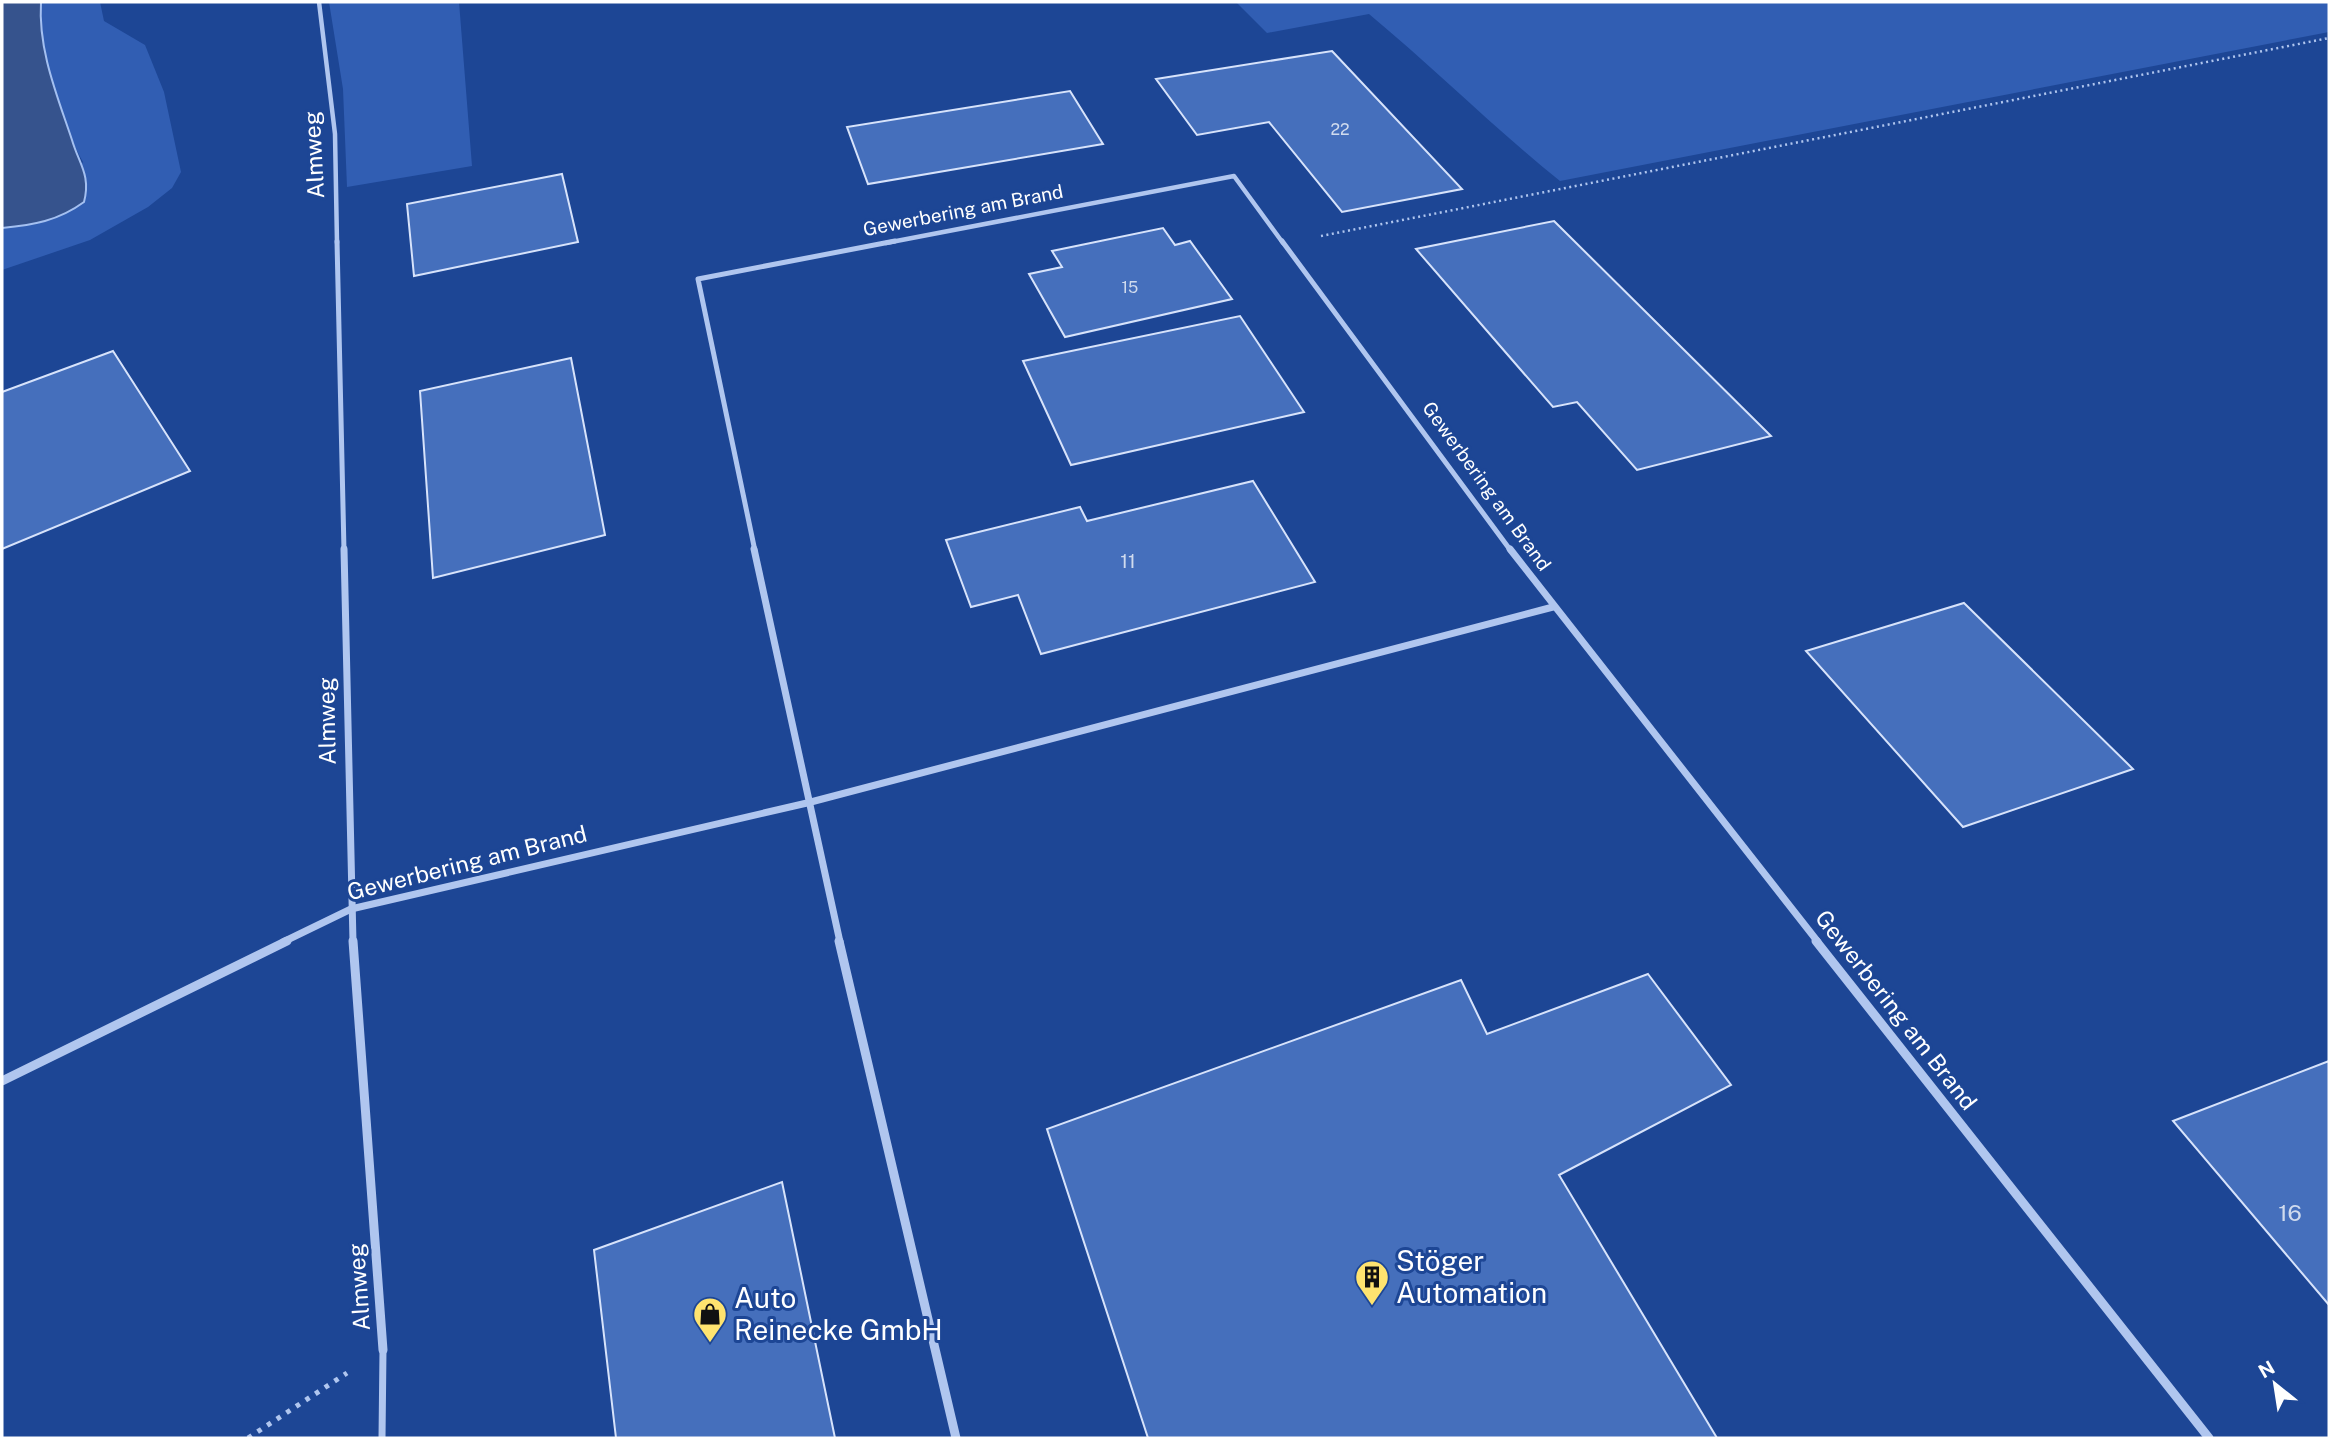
<svg xmlns="http://www.w3.org/2000/svg" width="2331" height="1440" font-family="'Public Sans',sans-serif">
<rect width="100%" height="100%" fill="#1d4695"/>
<g fill="#315eb3">
<path d="M41 2H100L104 21 145 45 164 92 181 172 172 188 148 207 90 240 2 270V228L38 224 83 162C60 122 38 48 41 2Z"/>
<path d="M329 2H459L472 166 347 187 343 89Z"/>
<path d="M1236 2H2329V32L1560 181C1494 128 1434 68 1369 14L1267 33Z"/>
</g>
<path fill="#36538d" stroke="#a4c0f1" stroke-width="2" d="M2 2H41C38 50 57 95 72 140 79 164 91 175 84 202 58 221 33 225 2 228Z"/>
<g fill="#456fbc" stroke="#d7e3fb" stroke-width="2">
<path d="M1332 51 1462 189 1342 212 1269 122 1197 135 1156 79Z"/>
<path d="M1070 91 1103 144 868 184 847 127Z"/>
<path d="M562 174 578 242 414 276 407 204Z"/>
<path d="M1554 221 1771 436 1637 470 1577 402 1553 407 1416 249Z"/>
<path d="M1163 228 1175 245 1190 241 1232 299 1065 337 1029 274 1062 267 1052 251Z"/>
<path d="M1240 316 1304 412 1071 465 1023 361Z"/>
<path d="M113 351 190 471 2 549V392Z"/>
<path d="M571 358 605 535 433 578 420 391Z"/>
<path d="M1253 481 1315 582 1041 654 1018 595 971 607 946 540 1080 507 1087 521Z"/>
<path d="M1964 603 2133 769 1963 827 1806 651Z"/>
<path d="M1648 974 1731 1085 1559 1175 1717 1438H1148L1047 1129 1461 980 1487 1034Z"/>
<path d="M2329 1061V1305L2173 1121Z"/>
<path d="M782 1182 835 1438H616L594 1250Z"/>
</g>
<g fill="none" stroke-linecap="round" stroke-linejoin="round">
<path stroke="#b0c6ef" stroke-width="2.5" stroke-dasharray="2 3.5" stroke-linecap="butt" d="M1321 236 2329 38"/>
<path stroke="#b0c6ef" stroke-width="5" stroke-dasharray="4.5 7" stroke-linecap="butt" d="M248 1438 347 1373"/>
<path stroke="#b0c6ef" stroke-width="7" d="M382 1438 383 1350"/>
<g stroke="#b0c6ef" stroke-width="4.5">
<path d="M319 2 335 134 337 243"/>
<path d="M886 243 1234 176 1283 243"/>
</g>
<g stroke="#b0c6ef" stroke-width="5">
<path d="M337 241 344 551"/>
<path d="M1282 241 1511 551"/>
<path d="M755 551 698 279 895 241"/>
</g>
<g stroke="#b0c6ef" stroke-width="7">
<path d="M344 549 353 942"/>
<path d="M754 549 840 942"/>
<path d="M1510 549 1818 942"/>
<path d="M283 942 351 909 807 803 1553 607"/>
</g>
<g stroke="#b0c6ef" stroke-width="9">
<path d="M353 941 383 1350"/>
<path d="M839 941 956 1438"/>
<path d="M1816 941 2209 1438"/>
<path d="M2 1081 287 941"/>
</g>
</g>
<defs>
<g id="building-pin" transform="scale(1.75)"><path d="M0 17L-7.5 6A9.5 9.5 0 1 1 7.5 6Z" fill="#fee36f" stroke="#1d4695"/><path d="M-4-6H4V6H1V3H-1V6H-4ZM-2.5-4.3h1.7v1.8h-1.7ZM.8-4.3h1.7v1.8H.8ZM-2.5-1h1.7V.8h-1.7ZM.8-1h1.7V.8H.8Z" fill="#111"/></g>
<g id="shop-pin" transform="scale(1.75)"><path d="M0 17L-7.5 6A9.5 9.5 0 1 1 7.5 6Z" fill="#fee36f" stroke="#1d4695"/><path d="M-5-2.5h2.3a2.7 3.5 0 0 1 5.4 0H5L5.5 6h-11ZM-1.5-2.5h3a1.5 2.3 0 0 0-3 0Z" fill="#111"/></g>
</defs>
<g fill-rule="evenodd">
<use href="#building-pin" x="1372" y="1277"/>
<use href="#shop-pin" x="710" y="1314"/>
</g>
<g text-anchor="middle" stroke-width="6" stroke-linejoin="round" paint-order="stroke">
<g font-size="16" fill="#d0dbee">
<text x="1340" y="135">22</text>
<text x="1130" y="293">15</text>
</g>
<g font-size="19" fill="#fff" stroke="#1d4695">
<text transform="translate(963 210) rotate(-11)" y="7">Gewerbering am Brand</text>
<text transform="translate(1487 486) rotate(54)" y="7">Gewerbering am Brand</text>
</g>
<g font-size="19" fill="#d0dbee">
<text x="1128" y="568">11</text>
</g>
<g font-size="23" fill="#fff" stroke="#1d4695">
<text transform="translate(314 155) rotate(-93)" y="8">Almweg</text>
<text transform="translate(327 721) rotate(-91)" y="8">Almweg</text>
<text transform="translate(467 863) rotate(-14)" y="8">Gewerbering am Brand</text>
<text transform="translate(1896 1010) rotate(52)" y="8">Gewerbering am Brand</text>
<text transform="translate(359 1287) rotate(-94)" y="8">Almweg</text>
</g>
<g font-size="23" fill="#d0dbee">
<text x="2290" y="1221">16</text>
</g>
<g font-size="28" fill="#fff" stroke="#1d4695" text-anchor="start">
<text x="1396" y="1271">Stöger<tspan x="1396" dy="32">Automation</tspan></text>
<text x="734" y="1308">Auto<tspan x="734" dy="32">Reinecke GmbH</tspan></text>
</g>
</g>
<rect width="2331" height="1440" fill="none" stroke="#ffffff" stroke-width="7"/>
<g transform="translate(2275 1384) rotate(330)" stroke="#1d4695" stroke-width="5" paint-order="stroke">
<path d="M0-5L12 26L0 18L-12 26Z" fill="#ffffff"/>
<text y="-10" font-size="19" font-weight="bold" text-anchor="middle" fill="#ffffff">N</text>
</g>
</svg>
